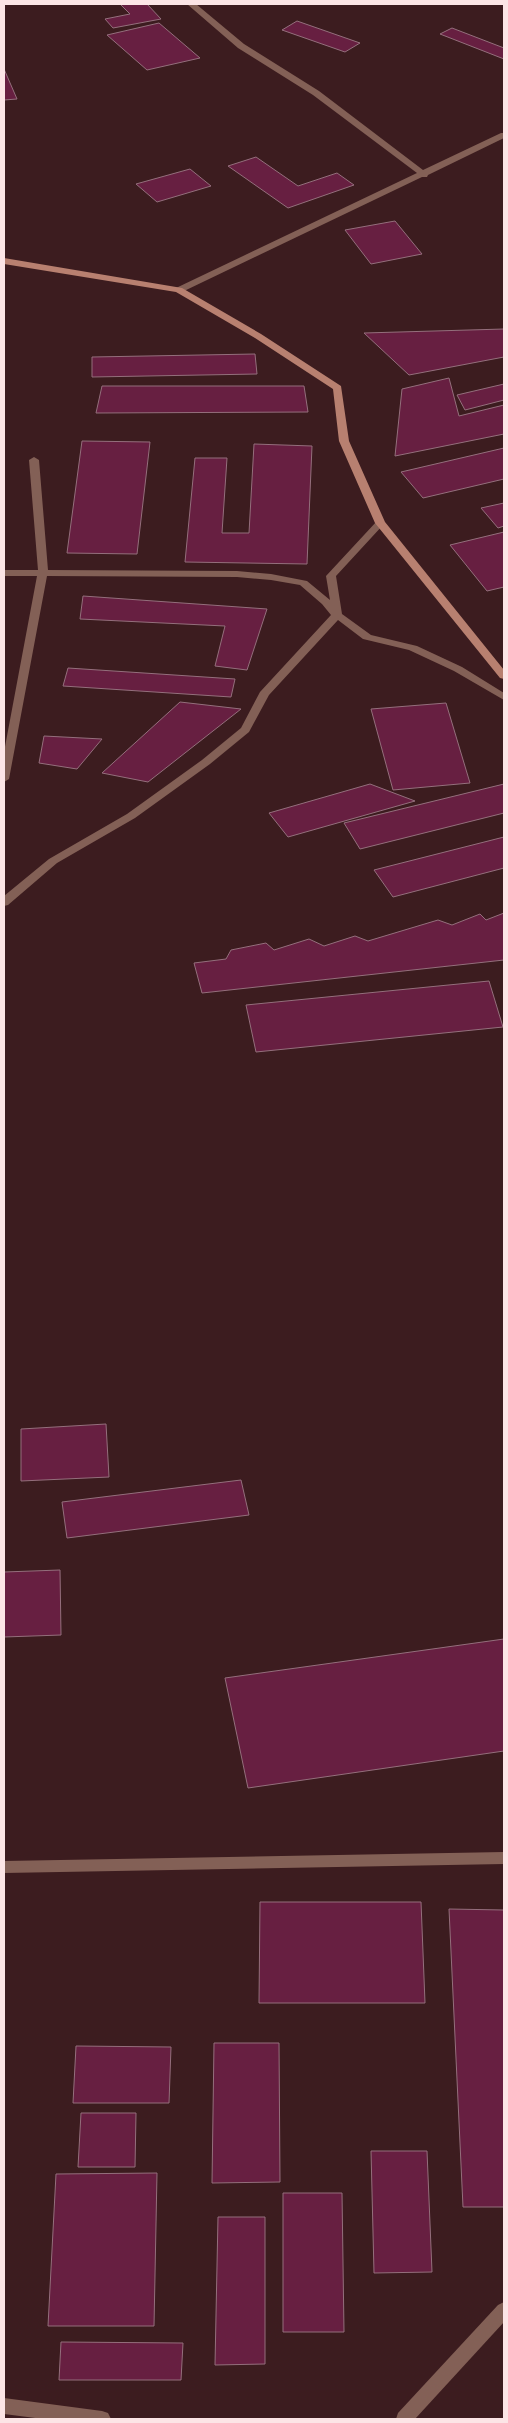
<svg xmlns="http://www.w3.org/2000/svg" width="508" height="2423" font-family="Ubuntu,sans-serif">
<rect width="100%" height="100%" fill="#3c1c1f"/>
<g fill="#671f41" stroke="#946f7c">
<path d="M120 4H147L161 19 113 28 105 19 130 14Z"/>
<path d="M297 21 360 43 345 52 282 30Z"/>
<path d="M159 23 200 58 147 70 107 35Z"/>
<path d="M452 28 504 48V59L440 34Z"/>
<path d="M4 69 17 99 4 100Z"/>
<path d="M256 157 298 186 337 173 354 185 288 208 228 166Z"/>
<path d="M190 169 211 186 157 202 136 184Z"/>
<path d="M395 221 422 254 371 264 345 230Z"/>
<path d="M504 329V357L409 375 364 333Z"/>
<path d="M255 354 257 374 92 377V357Z"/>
<path d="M449 378 459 416 504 405V434L395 456 402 389Z"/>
<path d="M504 384V400L465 410 457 395Z"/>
<path d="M102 386H304L308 412 96 413Z"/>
<path d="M82 441 150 442 137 554 67 553Z"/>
<path d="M254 444 312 446 307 564 185 562 195 458H227L222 533H249Z"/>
<path d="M504 448V479L423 498 401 472Z"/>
<path d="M504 503V526L498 528 481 508Z"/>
<path d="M504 532V587L487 591 450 545Z"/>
<path d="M83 596 267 609 247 670 215 666 225 626 80 619Z"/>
<path d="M68 668 235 679 231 697 63 686Z"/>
<path d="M180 702 241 709 148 782 102 773Z"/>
<path d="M446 703 470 783 393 790 371 709Z"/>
<path d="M44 736 102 739 77 769 39 763Z"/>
<path d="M370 784 415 801 288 837 269 813Z"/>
<path d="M504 784V813L360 849 344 823Z"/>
<path d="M504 837V868L393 897 374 870Z"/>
<path d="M504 913V960L202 993 194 963 226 959 231 950 266 943 274 950 309 939 324 946 355 936 368 941 438 920 452 925 480 914 486 920Z"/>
<path d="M489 981 503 1027 256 1052 246 1005Z"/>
<path d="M106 1424 109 1477 21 1481V1429Z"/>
<path d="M241 1480 249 1515 67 1538 62 1502Z"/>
<path d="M60 1570 61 1635 4 1637V1572Z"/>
<path d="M504 1639V1751L248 1788 225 1678Z"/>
<path d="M260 1902H421L425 2003H259Z"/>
<path d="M449 1909 504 1910V2207H463Z"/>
<path d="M214 2043H279L280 2182 212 2183Z"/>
<path d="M76 2046 171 2047 169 2103H73Z"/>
<path d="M81 2113H136L135 2167H78Z"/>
<path d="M371 2151H427L432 2272 374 2273Z"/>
<path d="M157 2173 154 2326H48L56 2174Z"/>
<path d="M283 2193H342L344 2332H283Z"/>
<path d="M218 2217H265V2364L215 2365Z"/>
<path d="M61 2342 183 2343 181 2380H59Z"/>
</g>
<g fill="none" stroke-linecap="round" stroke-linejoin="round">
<g fill="#836056" fill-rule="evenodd">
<path d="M187 4H196L244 44 319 91 423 170 501 133H504V138L428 175 427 177H422L182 292H176V288L417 173 313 95 238 48Z"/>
<path d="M34 457 39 460 48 570 237 571 271 574 307 581 330 600 326 576 377 521H383V525L336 576 342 614 371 635 417 646 462 667 504 693V700L454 671 409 650 363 639 338 620 269 695 249 732 210 764 135 818 57 863 8 905 4 906V896L49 859 127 814 202 760 241 728 260 692 331 615 322 604 300 585 271 580 237 577 47 576 9 779 4 782V752L37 576H4V570H38L29 460Z"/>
<path d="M504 2302V2322L415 2419H396L398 2413 498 2305Z"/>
<path d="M4 2398 102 2411 108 2413 111 2419H43L4 2414Z"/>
</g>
<path fill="#836056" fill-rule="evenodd" d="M504 1852V1864L4 1873V1861Z"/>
<path fill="#b88070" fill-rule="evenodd" d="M4 258 182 288 261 334 341 386 349 441 385 522 504 670V679L500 678 375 523 339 441 333 389 255 338 176 292 4 264Z"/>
</g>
<rect width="508" height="2423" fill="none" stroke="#fce5e6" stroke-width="10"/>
</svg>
